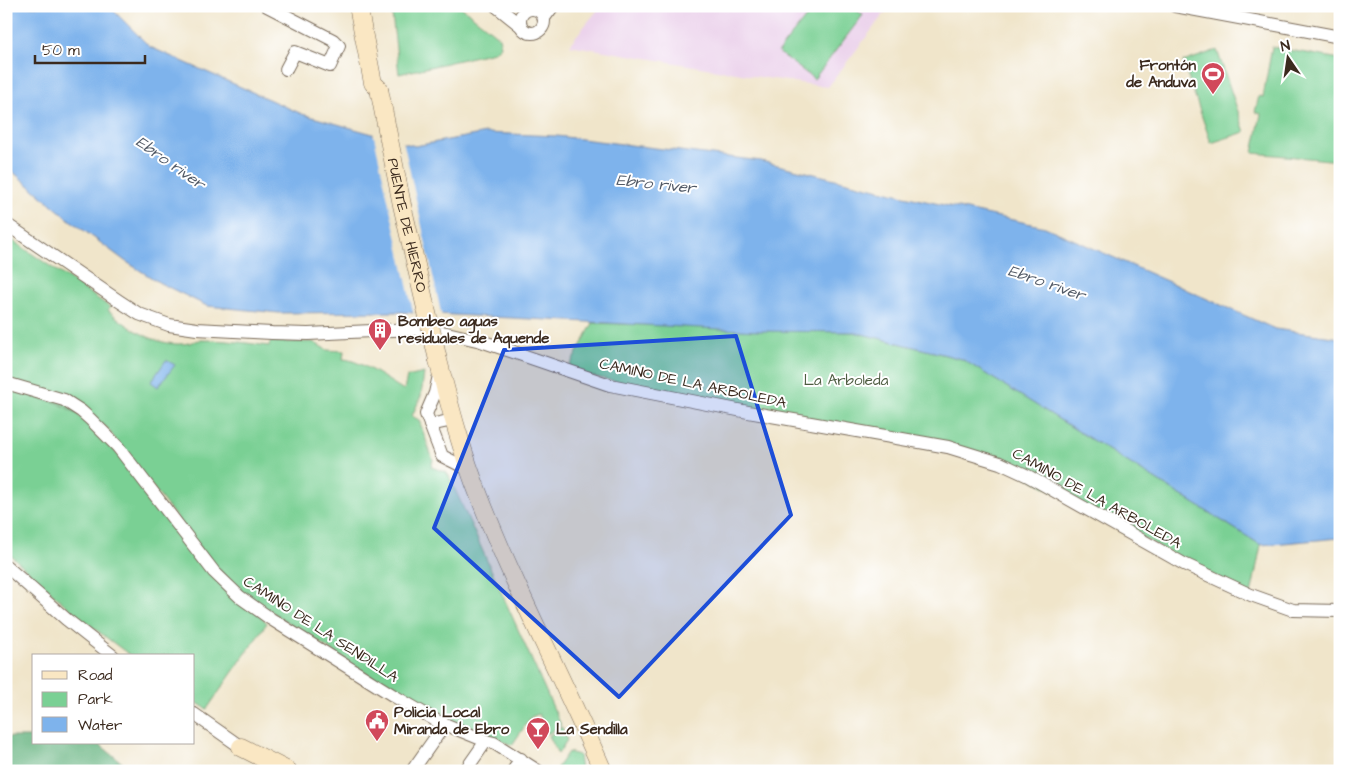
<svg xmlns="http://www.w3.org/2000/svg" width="1346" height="777" font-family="'Architects Daughter',sans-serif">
<rect width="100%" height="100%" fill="#fff"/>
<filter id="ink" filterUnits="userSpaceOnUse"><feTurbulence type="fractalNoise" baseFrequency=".02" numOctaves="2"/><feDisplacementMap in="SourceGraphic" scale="10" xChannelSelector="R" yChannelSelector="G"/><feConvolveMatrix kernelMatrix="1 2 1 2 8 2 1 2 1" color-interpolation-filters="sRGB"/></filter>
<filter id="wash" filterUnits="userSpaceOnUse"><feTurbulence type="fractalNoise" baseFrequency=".0096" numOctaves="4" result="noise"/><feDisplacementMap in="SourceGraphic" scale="20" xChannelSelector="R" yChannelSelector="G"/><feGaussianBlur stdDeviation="1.12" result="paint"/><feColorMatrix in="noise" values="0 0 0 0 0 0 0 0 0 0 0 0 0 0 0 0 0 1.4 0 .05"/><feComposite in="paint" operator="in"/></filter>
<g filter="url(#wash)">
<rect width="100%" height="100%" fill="#f0e5ca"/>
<path fill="#ebd1eb" d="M601 6H890L828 87 753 76 569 45Z"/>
<g fill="#7ad094" stroke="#5a7d59">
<path d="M391 6H460L499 37 501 46 494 52 399 74Z"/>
<path d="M815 6H852L863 15 814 79 778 52Z"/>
<path d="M1272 47 1340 59 1338 71H1340V161L1253 153 1261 114 1255 112 1259 96 1263 97Z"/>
<path d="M1217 50 1245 132 1211 143 1183 62Z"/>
<path d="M6 236 110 307 108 310C128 328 160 349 189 343 195 342 194 340 203 340 226 340 247 343 269 346L270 342H313L327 350 344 351 343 359C361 360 388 381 404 390L407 377 424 373 421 396 412 416 419 420 433 460 431 467 446 472 449 476 561 725 548 734 539 714 531 717 512 745 451 722 409 701 247 596 217 570 106 427 6 378Z"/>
<path d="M593 323 854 332 962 359 1261 545 1251 595 1000 463 567 371Z"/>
<path d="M6 388 58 403 76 413 112 448 267 623 207 709 194 701V656H131L75 614 6 551Z"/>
<path d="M562 727 567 740 558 754 549 736Z"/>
<path d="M568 752 579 755 581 771H573L569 768 566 771H559L556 769Z"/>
</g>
<path fill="#63b27e" stroke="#4f6e4e" d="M6 737H34V743H98L132 771H6Z"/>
<g fill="#7eb3ec" stroke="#5c6e85">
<path d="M6 6H109L150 47 302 114 415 146 486 133 557 136 761 161 921 200 1045 227 1275 329 1340 338V538L1261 545 962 359 854 332 758 331 397 312 279 313 207 306 160 283 125 261 70 220 6 166Z"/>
<path d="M166 360 175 365 158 387 151 382Z"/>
</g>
<path fill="#f0e5ca" d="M373 132 403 140 442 317 414 316Z"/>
</g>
<g filter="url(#ink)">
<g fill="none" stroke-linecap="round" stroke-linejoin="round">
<g stroke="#7a6b5a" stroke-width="14">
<g id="street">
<path d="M267 6 333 40 339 46 330 66 295 52 286 69"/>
<path d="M496 6 521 26"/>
<path d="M1175 6 1340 37"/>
<circle cx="532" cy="21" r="12"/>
<path d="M544 18 553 6"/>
<path d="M6 224 119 301 139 314 169 325 197 329 272 333 308 334 414 329 447 333 481 341 610 385 748 412 948 447 1000 463 1028 476 1184 564 1251 595 1293 610 1340 611"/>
<path d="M440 371 435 393 426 414 442 456 470 470"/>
<path d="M6 383 64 400 81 411 90 419 118 447 214 572 240 597 271 619 394 696 437 721 486 741 494 743 538 771"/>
<path d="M430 425 453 420"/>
<path d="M6 566 66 619 113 656"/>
<path d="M194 714 241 747"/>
<path d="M412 771 445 724"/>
<path d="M465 771 486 741"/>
<path d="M513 771 521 759"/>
</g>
</g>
<g stroke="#7a6b5a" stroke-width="19">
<g id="secondary">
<path d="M358 6 373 83 379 89"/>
<path d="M438 360C450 407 462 453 480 498 516 591 563 679 603 771"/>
<path d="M241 747 288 771"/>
</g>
</g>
<use href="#street" stroke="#fff" stroke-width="12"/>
<use href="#secondary" stroke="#fae7c3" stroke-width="18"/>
<g stroke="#7a6b5a" stroke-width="19" stroke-linecap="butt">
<g id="secondary-bridge">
<path id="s1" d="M379 89 402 205 438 360"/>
</g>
</g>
<use href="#secondary-bridge" stroke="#fae7c3" stroke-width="18"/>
</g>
</g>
<path fill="#1d4ed8" fill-opacity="0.2" stroke="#1d4ed8" stroke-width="4" stroke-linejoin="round" d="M736 336 791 515 619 697 434 528 504 350Z"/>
<defs>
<g id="stadium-pin" transform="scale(1.25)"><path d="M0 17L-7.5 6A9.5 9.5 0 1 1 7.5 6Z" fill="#d1495b" stroke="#fff"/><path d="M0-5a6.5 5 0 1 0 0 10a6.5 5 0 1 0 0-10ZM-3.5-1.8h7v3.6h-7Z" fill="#fff"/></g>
<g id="building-pin" transform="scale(1.25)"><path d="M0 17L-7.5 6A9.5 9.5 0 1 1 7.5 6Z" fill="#d1495b" stroke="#fff"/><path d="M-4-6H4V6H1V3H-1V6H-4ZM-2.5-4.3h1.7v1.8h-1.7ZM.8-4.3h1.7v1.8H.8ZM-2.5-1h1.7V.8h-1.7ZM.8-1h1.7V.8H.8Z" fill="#fff"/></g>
<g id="civic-pin" transform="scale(1.25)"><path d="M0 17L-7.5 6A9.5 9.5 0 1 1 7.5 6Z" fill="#d1495b" stroke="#fff"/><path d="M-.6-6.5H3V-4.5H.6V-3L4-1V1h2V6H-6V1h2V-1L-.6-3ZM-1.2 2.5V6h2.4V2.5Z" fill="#fff"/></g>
<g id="bar-pin" transform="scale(1.25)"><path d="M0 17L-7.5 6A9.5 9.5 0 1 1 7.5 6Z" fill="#d1495b" stroke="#fff"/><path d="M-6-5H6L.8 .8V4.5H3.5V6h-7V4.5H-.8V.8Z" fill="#fff"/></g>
</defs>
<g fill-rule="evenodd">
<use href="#stadium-pin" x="1213" y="74"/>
<use href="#building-pin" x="380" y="330"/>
<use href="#civic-pin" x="377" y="721"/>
<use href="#bar-pin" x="538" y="729"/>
</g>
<g text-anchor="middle" stroke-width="4" stroke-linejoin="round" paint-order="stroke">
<g font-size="15" font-weight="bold" fill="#3b2a1e" stroke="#fff" text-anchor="start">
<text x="1196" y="70" text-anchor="end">Frontón<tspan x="1196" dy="17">de Anduva</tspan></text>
<text x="398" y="326">Bombeo aguas<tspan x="398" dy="17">residuales de Aquende</tspan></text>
<text x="394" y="717">Policia Local<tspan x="394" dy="17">Miranda de Ebro</tspan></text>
<text x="556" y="734">La Sendilla</text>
</g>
<g font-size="15" fill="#3b2a1e" stroke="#fff">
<text dy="5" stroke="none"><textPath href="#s1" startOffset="139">PUENTE DE HIERRO</textPath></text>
<text transform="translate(693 383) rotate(12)" y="5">CAMINO DE LA ARBOLEDA</text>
<text transform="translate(1097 498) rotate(29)" y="5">CAMINO DE LA ARBOLEDA</text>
<text transform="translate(321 629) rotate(33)" y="5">CAMINO DE LA SENDILLA</text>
</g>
<g font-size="15" fill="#4e5c41" stroke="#fff">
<text x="846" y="385">La Arboleda</text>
</g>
<g font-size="16" font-style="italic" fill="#525a66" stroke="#fff">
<text transform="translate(171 162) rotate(35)" y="6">Ebro river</text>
<text transform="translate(656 183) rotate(6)" y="6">Ebro river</text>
<text transform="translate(1047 282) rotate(19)" y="6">Ebro river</text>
</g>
</g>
<rect width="1346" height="777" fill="none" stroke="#fff" stroke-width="25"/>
<rect x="32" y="654" width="162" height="90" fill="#ffffff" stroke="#b1aaa5"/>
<rect x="42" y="671" width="25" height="8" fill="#fae7c3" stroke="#b1aaa5"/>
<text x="78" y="680" font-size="15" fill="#3b2a1e">Road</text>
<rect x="42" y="692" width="25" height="15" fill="#7ad094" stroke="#b1aaa5"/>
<text x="78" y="704" font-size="15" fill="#3b2a1e">Park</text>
<rect x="42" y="717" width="25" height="15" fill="#7eb3ec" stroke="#b1aaa5"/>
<text x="78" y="730" font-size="15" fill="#3b2a1e">Water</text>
<g transform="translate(1288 58) rotate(347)" stroke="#ffffff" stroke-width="4" paint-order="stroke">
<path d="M0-4L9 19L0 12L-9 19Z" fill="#3b2a1e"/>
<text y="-8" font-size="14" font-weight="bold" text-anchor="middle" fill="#3b2a1e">N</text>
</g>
<path d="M35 55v8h110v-8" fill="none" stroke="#3b2a1e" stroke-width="2.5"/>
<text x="42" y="55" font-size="15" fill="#3b2a1e" stroke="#ffffff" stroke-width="4" paint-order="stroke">50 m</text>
</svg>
